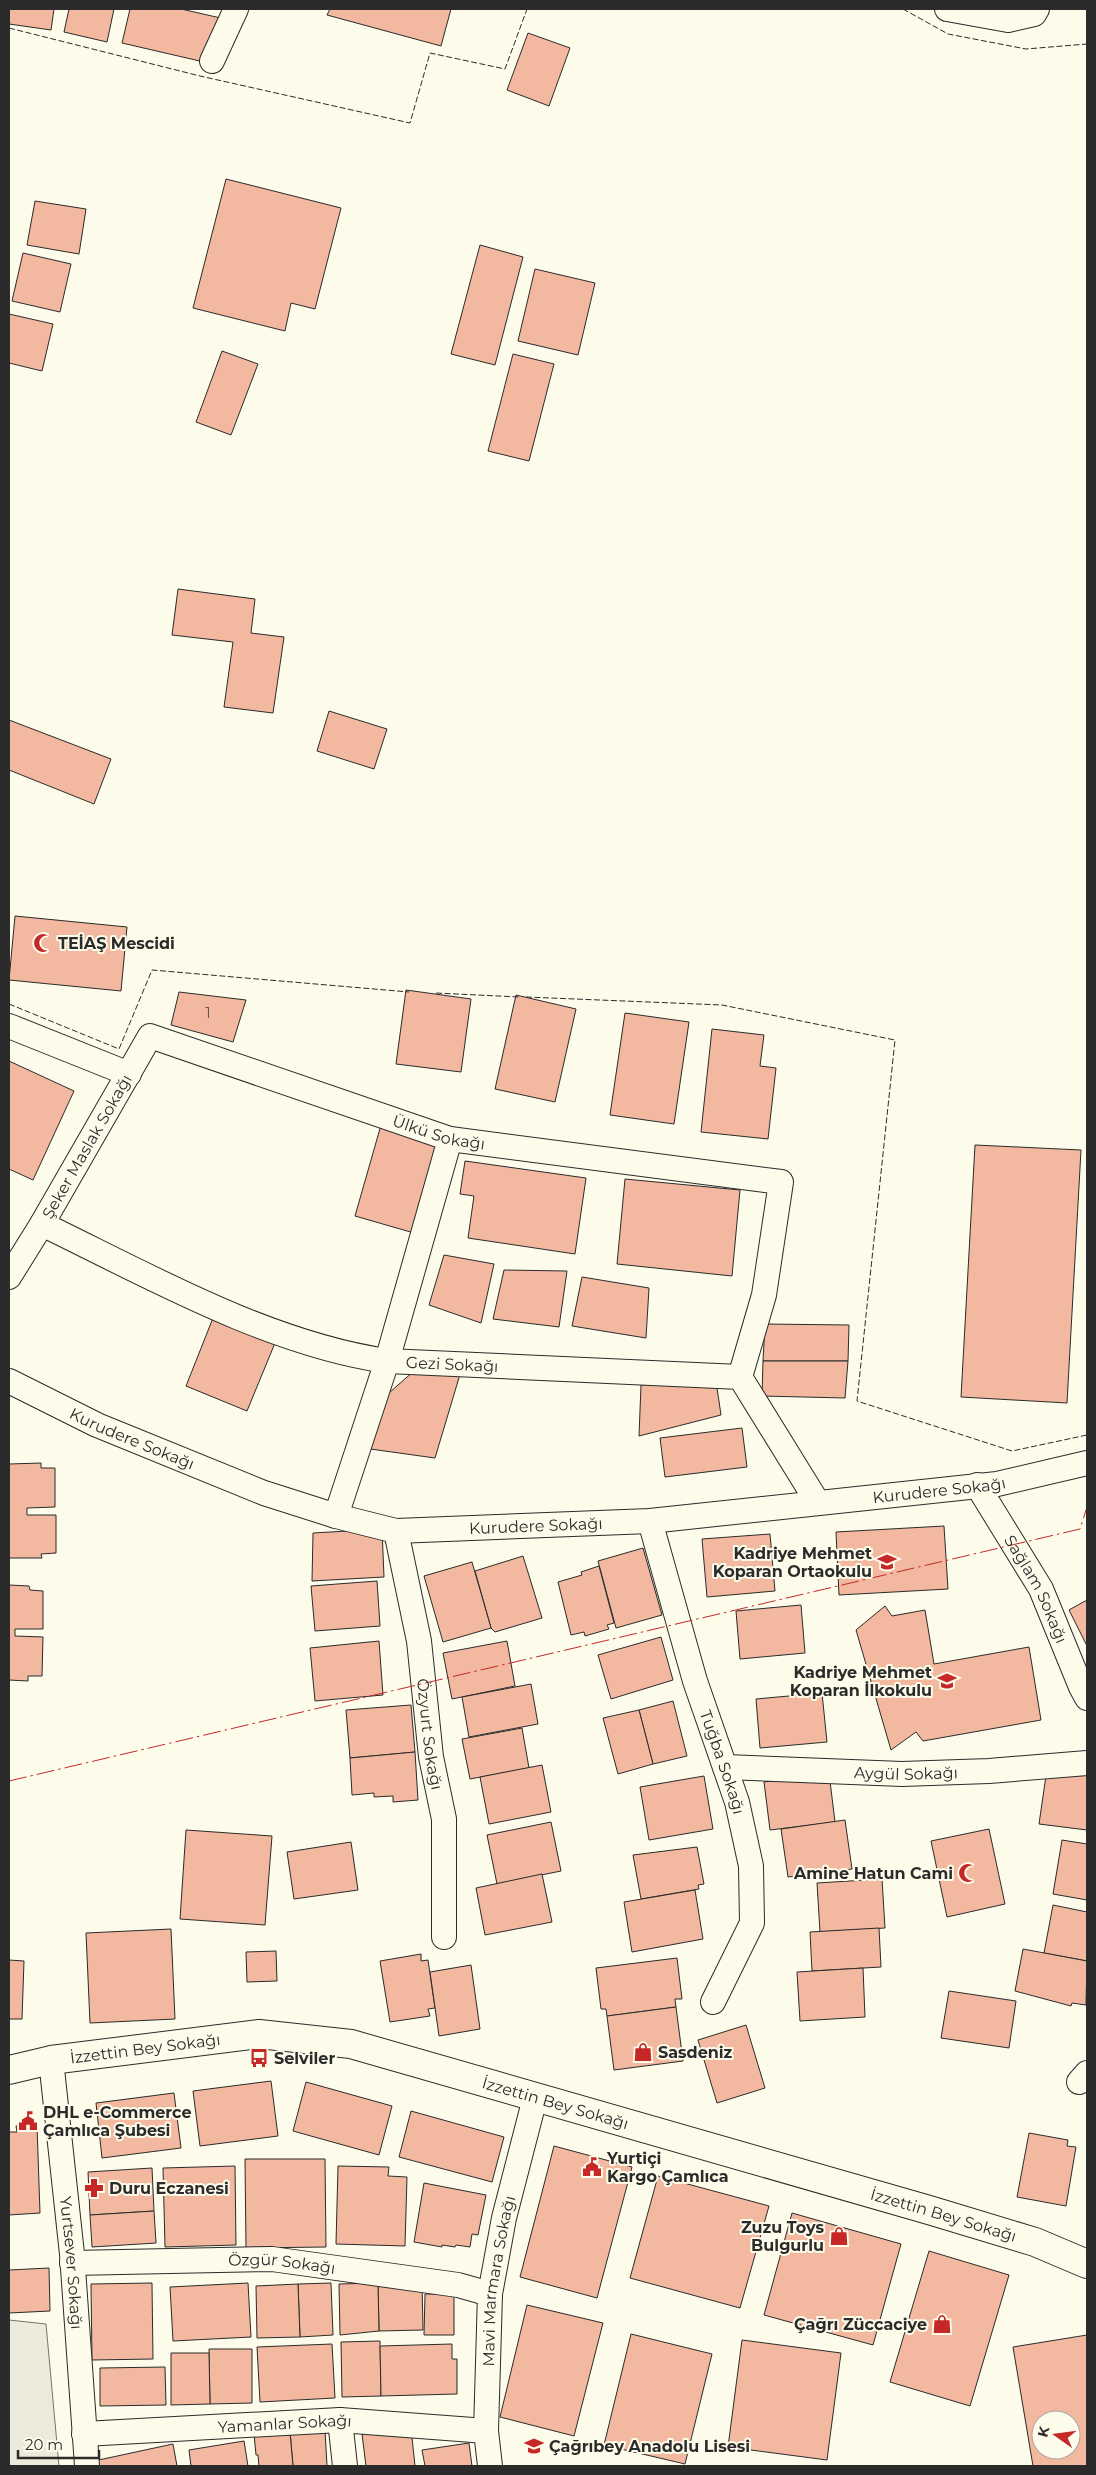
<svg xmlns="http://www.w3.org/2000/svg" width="1096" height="2475" font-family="Montserrat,sans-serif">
<rect width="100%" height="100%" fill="#fdfbea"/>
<path fill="#ecebdb" stroke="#74746e" d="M9 2320 46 2324 59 2466H9Z"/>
<g fill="#f2b8a0" stroke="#2b2b2b" fill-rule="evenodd">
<path d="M9 9H54L51 30 9 24Z"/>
<path d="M69 9H114L107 42 64 32Z"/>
<path d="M130 9H181L225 19 204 62 122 43Z"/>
<path d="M330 9H451L441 46 327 15Z"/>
<path d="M528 33 570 48 549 106 507 90Z"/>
<path d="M226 179 341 208 315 309 291 303 285 331 193 308Z"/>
<path d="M35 201 86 209 79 254 27 245Z"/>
<path d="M480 245 523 257 495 365 451 354Z"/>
<path d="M23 253 71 264 60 312 12 301Z"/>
<path d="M535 269 595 283 578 355 518 341Z"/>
<path d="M9 314 53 324 42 371 9 363Z"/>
<path d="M222 351 258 364 231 435 196 422Z"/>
<path d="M513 354 554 364 529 461 488 451Z"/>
<path d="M178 589 255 599 251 633 284 637 273 713 224 707 233 642 172 635Z"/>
<path d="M329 711 387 729 374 769 317 751Z"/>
<path d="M9 720 111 759 94 804 9 770Z"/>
<path d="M15 916 127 927 121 991 9 980Z"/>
<path d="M406 990 471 999 461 1072 396 1064Z"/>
<path d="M179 992 246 1000 233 1042 171 1025Z"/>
<path d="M516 995 576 1009 555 1102 495 1089Z"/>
<path d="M625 1013 689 1022 674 1124 610 1115Z"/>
<path d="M712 1029 764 1035 760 1066 776 1068 768 1139 701 1132Z"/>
<path d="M9 1061 74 1091 33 1180 9 1169Z"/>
<path d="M381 1125 440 1144 414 1233 355 1216Z"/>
<path d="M975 1145 1081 1150 1067 1403 961 1397Z"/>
<path d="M465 1161 586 1178 575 1254 468 1238 474 1196 460 1194Z"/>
<path d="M625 1179 740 1190 732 1276 617 1264Z"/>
<path d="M444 1255 494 1264 481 1323 429 1305Z"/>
<path d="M504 1270 567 1271 559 1327 493 1319Z"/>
<path d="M582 1277 649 1288 646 1338 572 1326Z"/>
<path d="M213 1318 275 1343 247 1411 186 1386Z"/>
<path d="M765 1324 849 1325 848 1361H763Z"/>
<path d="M763 1361H848L845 1398 762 1396Z"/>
<path d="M423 1363 461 1371 435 1458 363 1448 381 1400Z"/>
<path d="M716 1381 721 1415 639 1436 641 1385Z"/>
<path d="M742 1428 747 1467 665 1477 660 1438Z"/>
<path d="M41 1463V1468H55V1507L27 1508V1515H56V1553L41 1554 42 1558H9V1464Z"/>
<path d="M944 1526 948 1589 839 1595 836 1532Z"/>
<path d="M382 1529 384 1577 312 1581 313 1533Z"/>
<path d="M770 1534 775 1591 707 1597 702 1539Z"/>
<path d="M643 1548 662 1615 616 1628 598 1561Z"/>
<path d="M523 1556 542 1618 495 1632 491 1628 475 1571Z"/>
<path d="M472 1562 491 1628 443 1642 424 1576Z"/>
<path d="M599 1566 614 1623 607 1625 609 1629 585 1636 584 1632 571 1635 558 1582 582 1575 581 1572Z"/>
<path d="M377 1581 380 1626 315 1631 311 1586Z"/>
<path d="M9 1585 29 1586 30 1590 43 1591V1629H15V1636L43 1637 42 1676H28V1681L9 1680Z"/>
<path d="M1087 1600V1646L1069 1610Z"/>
<path d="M801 1605 805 1653 740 1659 736 1611Z"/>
<path d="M885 1606 892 1616 925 1610 934 1664 1029 1647 1041 1720 923 1741 916 1732 891 1750 856 1630Z"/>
<path d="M661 1637 673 1680 611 1699 598 1655Z"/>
<path d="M379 1641 383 1695 315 1701 310 1648Z"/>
<path d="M507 1641 515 1686 452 1699 443 1653Z"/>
<path d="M531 1684 538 1724 469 1737 462 1697Z"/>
<path d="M822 1693 827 1742 760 1748 756 1699Z"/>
<path d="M673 1701 687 1756 653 1764 639 1710Z"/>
<path d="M411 1705 415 1752 350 1758 346 1710Z"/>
<path d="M639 1710 653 1764 618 1774 603 1718Z"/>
<path d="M522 1728 529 1768 470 1779 462 1739Z"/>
<path d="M415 1752 418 1800 393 1802V1796L374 1797V1793L352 1795 350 1758Z"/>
<path d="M542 1765 551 1812 489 1824 480 1777Z"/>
<path d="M1047 1769 1087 1774V1830L1039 1824Z"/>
<path d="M829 1773 835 1822 770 1830 764 1782Z"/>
<path d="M704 1776 713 1829 649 1840 640 1787Z"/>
<path d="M845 1820 852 1869 788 1877 781 1829Z"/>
<path d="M551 1822 561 1871 497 1884 487 1835Z"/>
<path d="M989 1829 1005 1904 947 1917 931 1841Z"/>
<path d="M186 1830 272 1836 265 1925 180 1919Z"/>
<path d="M1062 1840 1087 1844V1900L1053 1894Z"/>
<path d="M351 1842 358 1890 294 1899 287 1852Z"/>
<path d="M697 1847 704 1884 698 1885 699 1889 641 1899 633 1855Z"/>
<path d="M542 1874 552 1922 485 1935 476 1888Z"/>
<path d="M882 1879 885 1928 820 1932 817 1883Z"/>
<path d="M695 1890 703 1939 632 1952 624 1902Z"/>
<path d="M1053 1905 1087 1912V1961L1044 1953Z"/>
<path d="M879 1928 881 1967 812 1971 810 1932Z"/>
<path d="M171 1929 175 2019 90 2023 86 1933Z"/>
<path d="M1023 1949 1087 1961 1086 2005 1072 2003 1071 2006 1015 1991Z"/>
<path d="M276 1951 277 1981 247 1982 246 1952Z"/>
<path d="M421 1954V1961L428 1960 435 2008 428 2009 430 2016 390 2022 380 1961Z"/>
<path d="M677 1958 682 1999H675L676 2007 607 2016 606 2009H601L596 1968Z"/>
<path d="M9 1960 24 1961 22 2019H9Z"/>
<path d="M471 1965 480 2029 439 2036 430 1972Z"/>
<path d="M863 1968 865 2017 800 2021 797 1972Z"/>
<path d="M949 1991 1016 2001 1009 2048 941 2038Z"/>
<path d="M676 2007 683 2061 614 2070 607 2016Z"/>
<path d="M746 2025 765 2088 717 2103 698 2040Z"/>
<path d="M271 2081 278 2136 200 2146 193 2091Z"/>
<path d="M306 2082 392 2106 379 2155 293 2131Z"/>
<path d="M174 2093 181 2148 102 2158 96 2103Z"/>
<path d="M411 2111 504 2137 492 2182 399 2157Z"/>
<path d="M37 2125 40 2213 9 2215V2132H17L16 2126Z"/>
<path d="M1029 2133 1068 2140 1067 2146 1076 2147 1066 2206 1017 2197Z"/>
<path d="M554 2146 632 2167 597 2298 520 2277Z"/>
<path d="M245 2159H325L326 2247 246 2248Z"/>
<path d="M235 2166 236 2245 165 2247 163 2168Z"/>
<path d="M338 2166 389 2167 388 2176 407 2177 405 2246 336 2244Z"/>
<path d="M152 2168 154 2211 90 2215 88 2172Z"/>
<path d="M658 2176 769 2206 740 2308 630 2278Z"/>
<path d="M424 2183 486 2195 478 2235 472 2234 470 2247 456 2245 455 2247 442 2245V2247L414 2242Z"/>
<path d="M154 2211 156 2243 92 2247 90 2215Z"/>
<path d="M792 2213 901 2244 873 2345 764 2315Z"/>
<path d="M929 2251 1009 2275 970 2406 890 2382Z"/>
<path d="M49 2268 50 2311 9 2313V2270Z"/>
<path d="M422 2282 423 2330 379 2331 378 2283Z"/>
<path d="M152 2283 153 2359 92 2360 91 2284Z"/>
<path d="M248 2283 251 2337 173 2341 170 2287Z"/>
<path d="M331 2283 333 2335 300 2337 298 2284Z"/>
<path d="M378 2283 379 2331 340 2335 339 2284Z"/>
<path d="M298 2284 300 2337 257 2338 256 2286Z"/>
<path d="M425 2294H454V2335H424Z"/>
<path d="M527 2305 603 2323 574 2436 500 2417Z"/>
<path d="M631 2334 712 2354 685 2464 604 2445Z"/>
<path d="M1087 2335V2466H1033L1013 2347ZM1041 2420H1071V2450H1041Z"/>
<path d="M742 2340 841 2353 827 2460 728 2447Z"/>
<path d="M380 2341 381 2396 342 2397 341 2342Z"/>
<path d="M332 2344 335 2398 260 2402 257 2347Z"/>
<path d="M452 2344V2359H457V2394L381 2396 380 2346Z"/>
<path d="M209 2349H252V2403L210 2404Z"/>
<path d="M171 2353H209L210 2404 171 2405Z"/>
<path d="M165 2367 166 2405 100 2406V2368Z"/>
<path d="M411 2428 415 2466H366L362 2434Z"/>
<path d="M325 2430 327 2466H293L290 2432Z"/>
<path d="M290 2432 293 2466H259L258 2455H256L254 2434Z"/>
<path d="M244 2441 248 2466H191L189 2450Z"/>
<path d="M469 2443 472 2466H425L422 2450Z"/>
<path d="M173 2444 177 2466H95L94 2461Z"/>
</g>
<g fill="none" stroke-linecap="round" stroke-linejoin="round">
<g stroke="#2b2b2b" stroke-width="26">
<g id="street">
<path d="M947 9 1008 20 1034 14 1037 9"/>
<path d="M212 61 236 9"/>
<path d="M9 1026 129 1074"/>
<path id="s1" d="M42 1224C149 1276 269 1344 387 1361L740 1377 818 1503"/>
<path id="s2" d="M9 1277 42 1224 150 1036 450 1139 781 1182 764 1295 740 1377"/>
<path id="s3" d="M9 1381 97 1425 264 1493 336 1516 396 1531 650 1521 997 1484 1087 1463"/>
<path id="s4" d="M977 1485 1041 1589 1081 1687 1087 1698"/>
<path d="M336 1516 387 1361 450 1139"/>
<path id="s5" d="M650 1521 695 1681 737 1802 751 1866 752 1923 713 2002"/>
<path id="s6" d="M396 1531 419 1641 431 1757 444 1819V1937"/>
<path id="s7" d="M725 1767 902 1774 989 1771 1087 1763"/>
<path id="s8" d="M51 2060 72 2254 87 2466"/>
<path d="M1079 2082 1087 2073"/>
<path id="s9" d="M72 2263 272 2259 458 2285 490 2294"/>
<path d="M340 2420 345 2466"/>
<path id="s10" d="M84 2434 340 2420 486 2431"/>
<path id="s11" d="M490 2466 486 2431 490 2294 504 2218 535 2098"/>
</g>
</g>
<g stroke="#2b2b2b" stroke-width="30">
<g id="secondary">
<path id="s12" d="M9 2070 51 2060 259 2034 351 2044 929 2210 1035 2242 1087 2264"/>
</g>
</g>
<use href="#street" stroke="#fdfbea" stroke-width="24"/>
<use href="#secondary" stroke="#fdfbea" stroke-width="28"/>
<g stroke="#2b2b2b" stroke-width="1" stroke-dasharray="6 2.5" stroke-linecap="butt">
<path d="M903 9 948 34 1026 49 1087 44"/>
<path d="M9 28 200 76 410 123 430 53 505 69 527 9"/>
<path d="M436 993 519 997"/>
<path d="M526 997 722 1005 895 1040 857 1401 1012 1451 1087 1435"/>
<path d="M9 1004 119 1049 152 970 409 992"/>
</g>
<path stroke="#c62828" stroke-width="1" stroke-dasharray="18 4 2.5 4" stroke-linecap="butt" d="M9 1781 1080 1529 1087 1507"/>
</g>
<defs>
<g id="mosque-bare" transform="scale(1.5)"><path d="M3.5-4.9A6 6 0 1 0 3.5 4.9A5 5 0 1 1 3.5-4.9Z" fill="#c62828" stroke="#fdfbea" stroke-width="2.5" paint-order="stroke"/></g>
<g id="school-bare" transform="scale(1.5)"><path d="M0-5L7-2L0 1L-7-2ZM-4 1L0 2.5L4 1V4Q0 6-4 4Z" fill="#c62828" stroke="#fdfbea" stroke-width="2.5" paint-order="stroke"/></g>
<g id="shop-bare" transform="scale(1.5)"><path d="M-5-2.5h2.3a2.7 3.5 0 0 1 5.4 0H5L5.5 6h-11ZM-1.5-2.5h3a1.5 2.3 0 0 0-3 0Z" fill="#c62828" stroke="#fdfbea" stroke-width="2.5" paint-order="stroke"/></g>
<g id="bus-bare" transform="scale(1.5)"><path d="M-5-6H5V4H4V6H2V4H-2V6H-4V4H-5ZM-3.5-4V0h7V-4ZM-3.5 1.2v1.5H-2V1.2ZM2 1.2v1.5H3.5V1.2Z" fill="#c62828" stroke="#fdfbea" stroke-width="2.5" paint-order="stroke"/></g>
<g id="civic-bare" transform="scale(1.5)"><path d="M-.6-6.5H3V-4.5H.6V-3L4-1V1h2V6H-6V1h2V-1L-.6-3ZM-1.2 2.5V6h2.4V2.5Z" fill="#c62828" stroke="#fdfbea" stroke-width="2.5" paint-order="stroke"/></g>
<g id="pharmacy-bare" transform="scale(1.5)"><path d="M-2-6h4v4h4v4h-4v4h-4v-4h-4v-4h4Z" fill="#c62828" stroke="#fdfbea" stroke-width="2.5" paint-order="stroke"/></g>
</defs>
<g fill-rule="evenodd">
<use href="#mosque-bare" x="43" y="943"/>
<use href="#school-bare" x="887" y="1562"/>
<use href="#school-bare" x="947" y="1681"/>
<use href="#mosque-bare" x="968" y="1873"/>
<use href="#shop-bare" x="643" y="2052"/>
<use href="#bus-bare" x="259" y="2058"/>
<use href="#civic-bare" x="28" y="2121"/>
<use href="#civic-bare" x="592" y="2167"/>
<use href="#pharmacy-bare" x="94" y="2188"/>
<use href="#shop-bare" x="839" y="2236"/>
<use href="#shop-bare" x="942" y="2324"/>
<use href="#school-bare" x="534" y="2446"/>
</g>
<g text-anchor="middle" stroke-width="4" stroke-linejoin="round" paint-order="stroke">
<g font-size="14" fill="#5d4e48">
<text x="208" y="1018">1</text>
</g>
<g font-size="16" font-weight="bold" fill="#2b2b2b" stroke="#fdfbea" text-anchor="start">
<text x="58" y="949">TEİAŞ Mescidi</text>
<text x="872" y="1559" text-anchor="end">Kadriye Mehmet<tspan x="872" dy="18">Koparan Ortaokulu</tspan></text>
<text x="932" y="1678" text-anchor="end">Kadriye Mehmet<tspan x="932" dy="18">Koparan İlkokulu</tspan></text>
<text x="953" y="1879" text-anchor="end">Amine Hatun Cami</text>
<text x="658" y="2058">Sasdeniz</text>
<text x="274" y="2064">Selviler</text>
<text x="43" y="2118">DHL e-Commerce<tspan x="43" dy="18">Çamlıca Şubesi</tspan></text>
<text x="607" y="2164">Yurtiçi<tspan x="607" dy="18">Kargo Çamlıca</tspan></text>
<text x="109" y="2194">Duru Eczanesi</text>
<text x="824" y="2233" text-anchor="end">Zuzu Toys<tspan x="824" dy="18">Bulgurlu</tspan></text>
<text x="927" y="2330" text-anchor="end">Çağrı Züccaciye</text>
<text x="549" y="2452">Çağrıbey Anadolu Lisesi</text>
</g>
<g font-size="16" fill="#2b2b2b" stroke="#fdfbea">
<text dy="6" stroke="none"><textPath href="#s2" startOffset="584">Ülkü Sokağı</textPath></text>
<text dy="6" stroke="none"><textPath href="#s2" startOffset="152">Şeker Maslak Sokağı</textPath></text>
<text dy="6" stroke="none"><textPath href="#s1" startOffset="438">Gezi Sokağı</textPath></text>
<text dy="6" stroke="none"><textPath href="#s3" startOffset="136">Kurudere Sokağı</textPath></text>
<text dy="6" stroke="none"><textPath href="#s3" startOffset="961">Kurudere Sokağı</textPath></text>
<text dy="6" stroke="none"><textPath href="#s3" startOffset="556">Kurudere Sokağı</textPath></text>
<text dy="6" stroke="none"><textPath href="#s4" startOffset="120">Sağlam Sokağı</textPath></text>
<text dy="6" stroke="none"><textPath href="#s6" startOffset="206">Özyurt Sokağı</textPath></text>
<text dy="6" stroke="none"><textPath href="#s5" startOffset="252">Tuğba Sokağı</textPath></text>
<text dy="6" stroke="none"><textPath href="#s7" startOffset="181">Aygül Sokağı</textPath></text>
<text dy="6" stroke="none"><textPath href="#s12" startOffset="138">İzzettin Bey Sokağı</textPath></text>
<text dy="6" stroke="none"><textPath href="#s12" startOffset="558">İzzettin Bey Sokağı</textPath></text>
<text dy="6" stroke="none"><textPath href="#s12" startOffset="962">İzzettin Bey Sokağı</textPath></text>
<text dy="6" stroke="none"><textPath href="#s8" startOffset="204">Yurtsever Sokağı</textPath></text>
<text dy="6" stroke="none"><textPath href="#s9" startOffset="210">Özgür Sokağı</textPath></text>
<text dy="6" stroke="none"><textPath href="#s11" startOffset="186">Mavi Marmara Sokağı</textPath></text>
<text dy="6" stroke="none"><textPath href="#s10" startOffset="201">Yamanlar Sokağı</textPath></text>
</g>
</g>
<rect width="1096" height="2475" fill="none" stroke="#2b2b2b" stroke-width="20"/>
<g transform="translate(1056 2435) rotate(284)"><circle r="24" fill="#fdfbea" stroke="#a9a89e"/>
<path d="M0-4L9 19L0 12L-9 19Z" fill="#c62828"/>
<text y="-8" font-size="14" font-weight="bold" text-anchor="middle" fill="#2b2b2b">K</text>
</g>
<path d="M18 2450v8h81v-8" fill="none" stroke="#2b2b2b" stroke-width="2.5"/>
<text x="25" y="2450" font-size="15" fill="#2b2b2b" stroke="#fdfbea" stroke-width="4" paint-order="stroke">20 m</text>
</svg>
